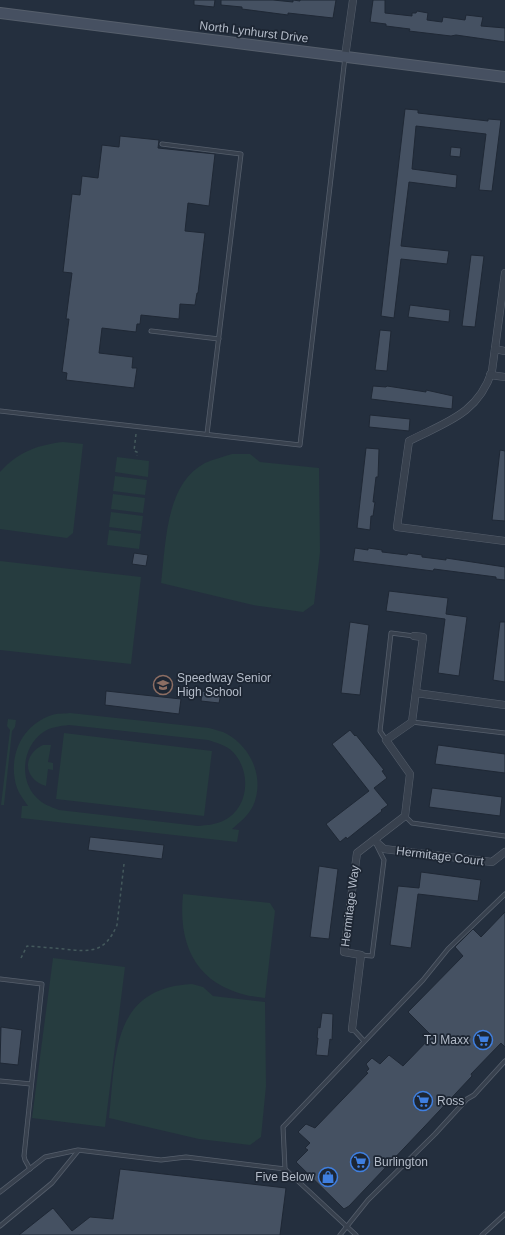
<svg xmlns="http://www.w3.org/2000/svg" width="505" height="1235" font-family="Arial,sans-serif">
<rect width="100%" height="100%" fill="#242f3e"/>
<g fill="#263c3f" fill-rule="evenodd">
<path d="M63 442 83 444 73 533 67 538 0 529V472C18 452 37 445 63 442Z"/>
<path d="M232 454H250L260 462 319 468 320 552 314 604 303 612 253 605 161 583C166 544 165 484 205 463 214 459 223 457 232 454Z"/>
<path d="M117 457 149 461 148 477 115 472Z"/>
<path d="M115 476 147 480 145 495 113 491Z"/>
<path d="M113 494 145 498 143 513 111 509Z"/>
<path d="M111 512 143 516 141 531 109 527Z"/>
<path d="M109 530 141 534 139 549 107 545Z"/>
<path d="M0 561 141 577 131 664 0 650Z"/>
<path d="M70 713 209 728C215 730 222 731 227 734 252 748 265 779 253 806 248 816 240 822 232 829L239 830 237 842 21 818 22 806H28C24 800 19 794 17 788 7 758 21 725 52 715 57 713 64 714 70 713ZM69 725 208 740C217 743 226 745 233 752 252 772 249 809 223 821 214 825 207 825 198 826L59 810C51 807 42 804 35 796 19 778 23 747 42 733 50 727 60 726 69 725Z"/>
<path d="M8 719 16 720 15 727 12 731 4 805H1L10 730 7 726Z"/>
<path d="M64 733 212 751 204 816 56 799Z"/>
<path d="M43 745H51L48 762 53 763V770L48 769 46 786C23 779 22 755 43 745Z"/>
<path d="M183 894 270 903 275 911 265 998C203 992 177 954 183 894Z"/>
<path d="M53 958 125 967 105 1127 32 1118Z"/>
<path d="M192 984 203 987 213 996 265 1002 266 1086 261 1137 250 1145 199 1139 109 1118C116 1056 111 988 192 984Z"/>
</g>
<g fill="#455162" stroke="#1f2835">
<path d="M194 0H215L214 7 194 5Z"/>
<path d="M221 0H273L293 2V0L300 1V0H336L333 18 288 13V15L242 9V7L221 5Z"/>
<path d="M373 0H385V13L412 16V13H416L417 11 428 13 427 20 442 22 443 17 465 20 466 15 483 17 481 26 505 28V42L456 35 451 36 409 31 410 29 386 26V24L370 22Z"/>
<path d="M405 109 418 110V113L488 121V119L501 120 492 191 479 190 486 134 416 126 412 169 457 175 456 188 409 182 401 246 449 251 447 264 401 259 394 318 381 316Z"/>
<path d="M120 136 159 140 158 148 215 154 209 206 188 203 185 231 205 233 198 293H197L195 305 180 304 179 319 141 315 140 324H137L136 332 102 328 99 353 133 357 132 368H137L134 388 66 380 67 373 62 372 69 319H66L72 273 63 272 72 194 80 195 82 176 98 178 102 145 119 147Z"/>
<path d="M451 147 461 148 460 157 450 156Z"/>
<path d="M471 255 484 256 475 327 462 326Z"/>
<path d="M410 305 450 310 449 322 408 317Z"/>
<path d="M380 330 391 331 387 371 375 370Z"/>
<path d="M373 386 386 387 387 386 426 392V390L453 396 452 409 371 399Z"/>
<path d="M370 415 410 419 409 431 369 427Z"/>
<path d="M366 448 379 449 378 477H376L373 502H375L373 516H371L370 530 357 528Z"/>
<path d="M500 450 505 451V521L492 520Z"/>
<path d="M355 548 368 550V548L382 550V552L407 555 408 553 422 555V557L446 560V558L505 567V580L496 579V577L434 569 433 571 353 561Z"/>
<path d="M134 553 148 555 146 566 132 564Z"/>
<path d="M389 591 448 598 446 614 467 617 459 676 438 673 445 619 386 611Z"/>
<path d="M350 622 369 625 360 695 341 693Z"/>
<path d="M500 622H505V682L493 680Z"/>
<path d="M106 691 181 699 179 714 105 705Z"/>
<path d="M202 691 221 694 219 703 201 701Z"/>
<path d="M350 730 355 736 356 735 384 770 382 771 387 778 374 788 388 805 381 810 382 811 347 839 346 837 340 842 326 824 369 791 332 744Z"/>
<path d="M438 745 505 754V773L435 764Z"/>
<path d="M432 788 502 797 500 816 429 807Z"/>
<path d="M90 837 164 845 162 859 88 850Z"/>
<path d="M319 866 338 869 329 939 310 937Z"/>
<path d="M421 872 481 880 478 901 418 894 411 948 390 945 398 886 419 888Z"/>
<path d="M505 912V1047L501 1043 471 1074 472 1076 424 1127 349 1206 344 1209 296 1162 308 1150 305 1148 310 1143 298 1132 306 1124 315 1128 368 1073 366 1072 369 1069 366 1064 372 1058 380 1064 389 1055 403 1066 432 1036 408 1012 463 956 455 947 473 929 481 937Z"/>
<path d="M322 1013 333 1014 332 1040 330 1039 328 1056 316 1055 318 1038H317L318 1027 320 1028Z"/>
<path d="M1 1027 22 1030 18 1065 0 1063Z"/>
<path d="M120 1169 286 1188 280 1235H19L53 1208 72 1231 90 1217 113 1219Z"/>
</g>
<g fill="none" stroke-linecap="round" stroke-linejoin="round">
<g stroke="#565f6c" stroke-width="5">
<g id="service">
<path d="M162 144 241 154 207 434"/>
<path d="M151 331 219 339"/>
<path d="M0 411 300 445 345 57"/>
<path d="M412 722 505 733"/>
<path d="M386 740 380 731 391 633 414 636"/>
<path d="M405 816 412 823 505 836"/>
<path d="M361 955 372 956 384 860 376 844"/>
<path d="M0 979 42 984 24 1156 25 1160 30 1169"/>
<path d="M353 1029 364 1041"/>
<path d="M0 1081 31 1084"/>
<path d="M0 1192 45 1157 78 1150 161 1160 186 1157 285 1169"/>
<path d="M0 1226 52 1183 78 1151"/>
<path d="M340 1235 368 1200 435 1134 467 1099 474 1095 505 1061"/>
<path d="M356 1235 285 1169 283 1127 423 980 448 949 505 894"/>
<path d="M482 1235 505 1214"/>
</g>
</g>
<g stroke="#565f6c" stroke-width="8">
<g id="minor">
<path d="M345 57 353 0"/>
<path d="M505 273 492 371C478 414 446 422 409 441L397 527 505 541"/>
<path d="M495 349 505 351"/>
<path d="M490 375 505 377"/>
<path d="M416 693 505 705"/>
<path d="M374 840 384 849 492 862 505 852"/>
<path d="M352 1029 361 955 344 952 357 853 405 816 410 774 386 740 412 722 423 637 414 636"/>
</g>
</g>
<g stroke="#565f6c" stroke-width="12">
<path id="secondary" d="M0 13 505 77"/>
</g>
<g stroke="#44595c" stroke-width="1.5" stroke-dasharray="3 3" stroke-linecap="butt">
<path d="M136 434 134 451 137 452V456"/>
<path d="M21 958 27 946C39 947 52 948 64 949 91 952 105 953 117 925L124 864"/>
</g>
<use href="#service" stroke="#38414e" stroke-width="3.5"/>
<use href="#minor" stroke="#38414e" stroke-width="7"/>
<use href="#secondary" stroke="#465061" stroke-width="10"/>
</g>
<defs>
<g id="school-ring" transform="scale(1)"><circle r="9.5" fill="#1d2633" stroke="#8d6e63" stroke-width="1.5"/><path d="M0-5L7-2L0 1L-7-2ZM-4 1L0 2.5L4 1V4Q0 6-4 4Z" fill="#8d6e63"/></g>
<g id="supermarket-ring" transform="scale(1)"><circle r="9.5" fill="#1d2633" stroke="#3f7fe0" stroke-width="1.5"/><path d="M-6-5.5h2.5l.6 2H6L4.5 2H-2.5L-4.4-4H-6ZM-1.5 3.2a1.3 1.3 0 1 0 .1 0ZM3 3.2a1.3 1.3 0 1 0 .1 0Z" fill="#3f7fe0"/></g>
<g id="shop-ring" transform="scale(1)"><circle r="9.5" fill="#1d2633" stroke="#3f7fe0" stroke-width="1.5"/><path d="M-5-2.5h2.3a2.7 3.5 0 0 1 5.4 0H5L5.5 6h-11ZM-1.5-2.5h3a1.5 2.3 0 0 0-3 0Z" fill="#3f7fe0"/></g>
</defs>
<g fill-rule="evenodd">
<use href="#school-ring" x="163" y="685"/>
<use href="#supermarket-ring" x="483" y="1040"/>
<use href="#supermarket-ring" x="423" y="1101"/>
<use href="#supermarket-ring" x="360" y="1162"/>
<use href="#shop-ring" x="328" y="1177"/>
</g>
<g text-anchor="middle" stroke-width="3.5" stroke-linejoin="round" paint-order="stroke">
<g font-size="12" fill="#b4bcc9" stroke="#1d2633">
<text transform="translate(254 32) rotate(7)" y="4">North Lynhurst Drive</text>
<text transform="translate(440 856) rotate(7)" y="4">Hermitage Court</text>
<text transform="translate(350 906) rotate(-83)" y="4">Hermitage Way</text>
</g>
<g font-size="12" fill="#b4bcc9" stroke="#1d2633" text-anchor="start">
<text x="177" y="682">Speedway Senior<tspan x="177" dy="14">High School</tspan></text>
<text x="469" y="1044" text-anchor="end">TJ Maxx</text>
<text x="437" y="1105">Ross</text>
<text x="374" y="1166">Burlington</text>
<text x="314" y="1181" text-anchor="end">Five Below</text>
</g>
</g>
</svg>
